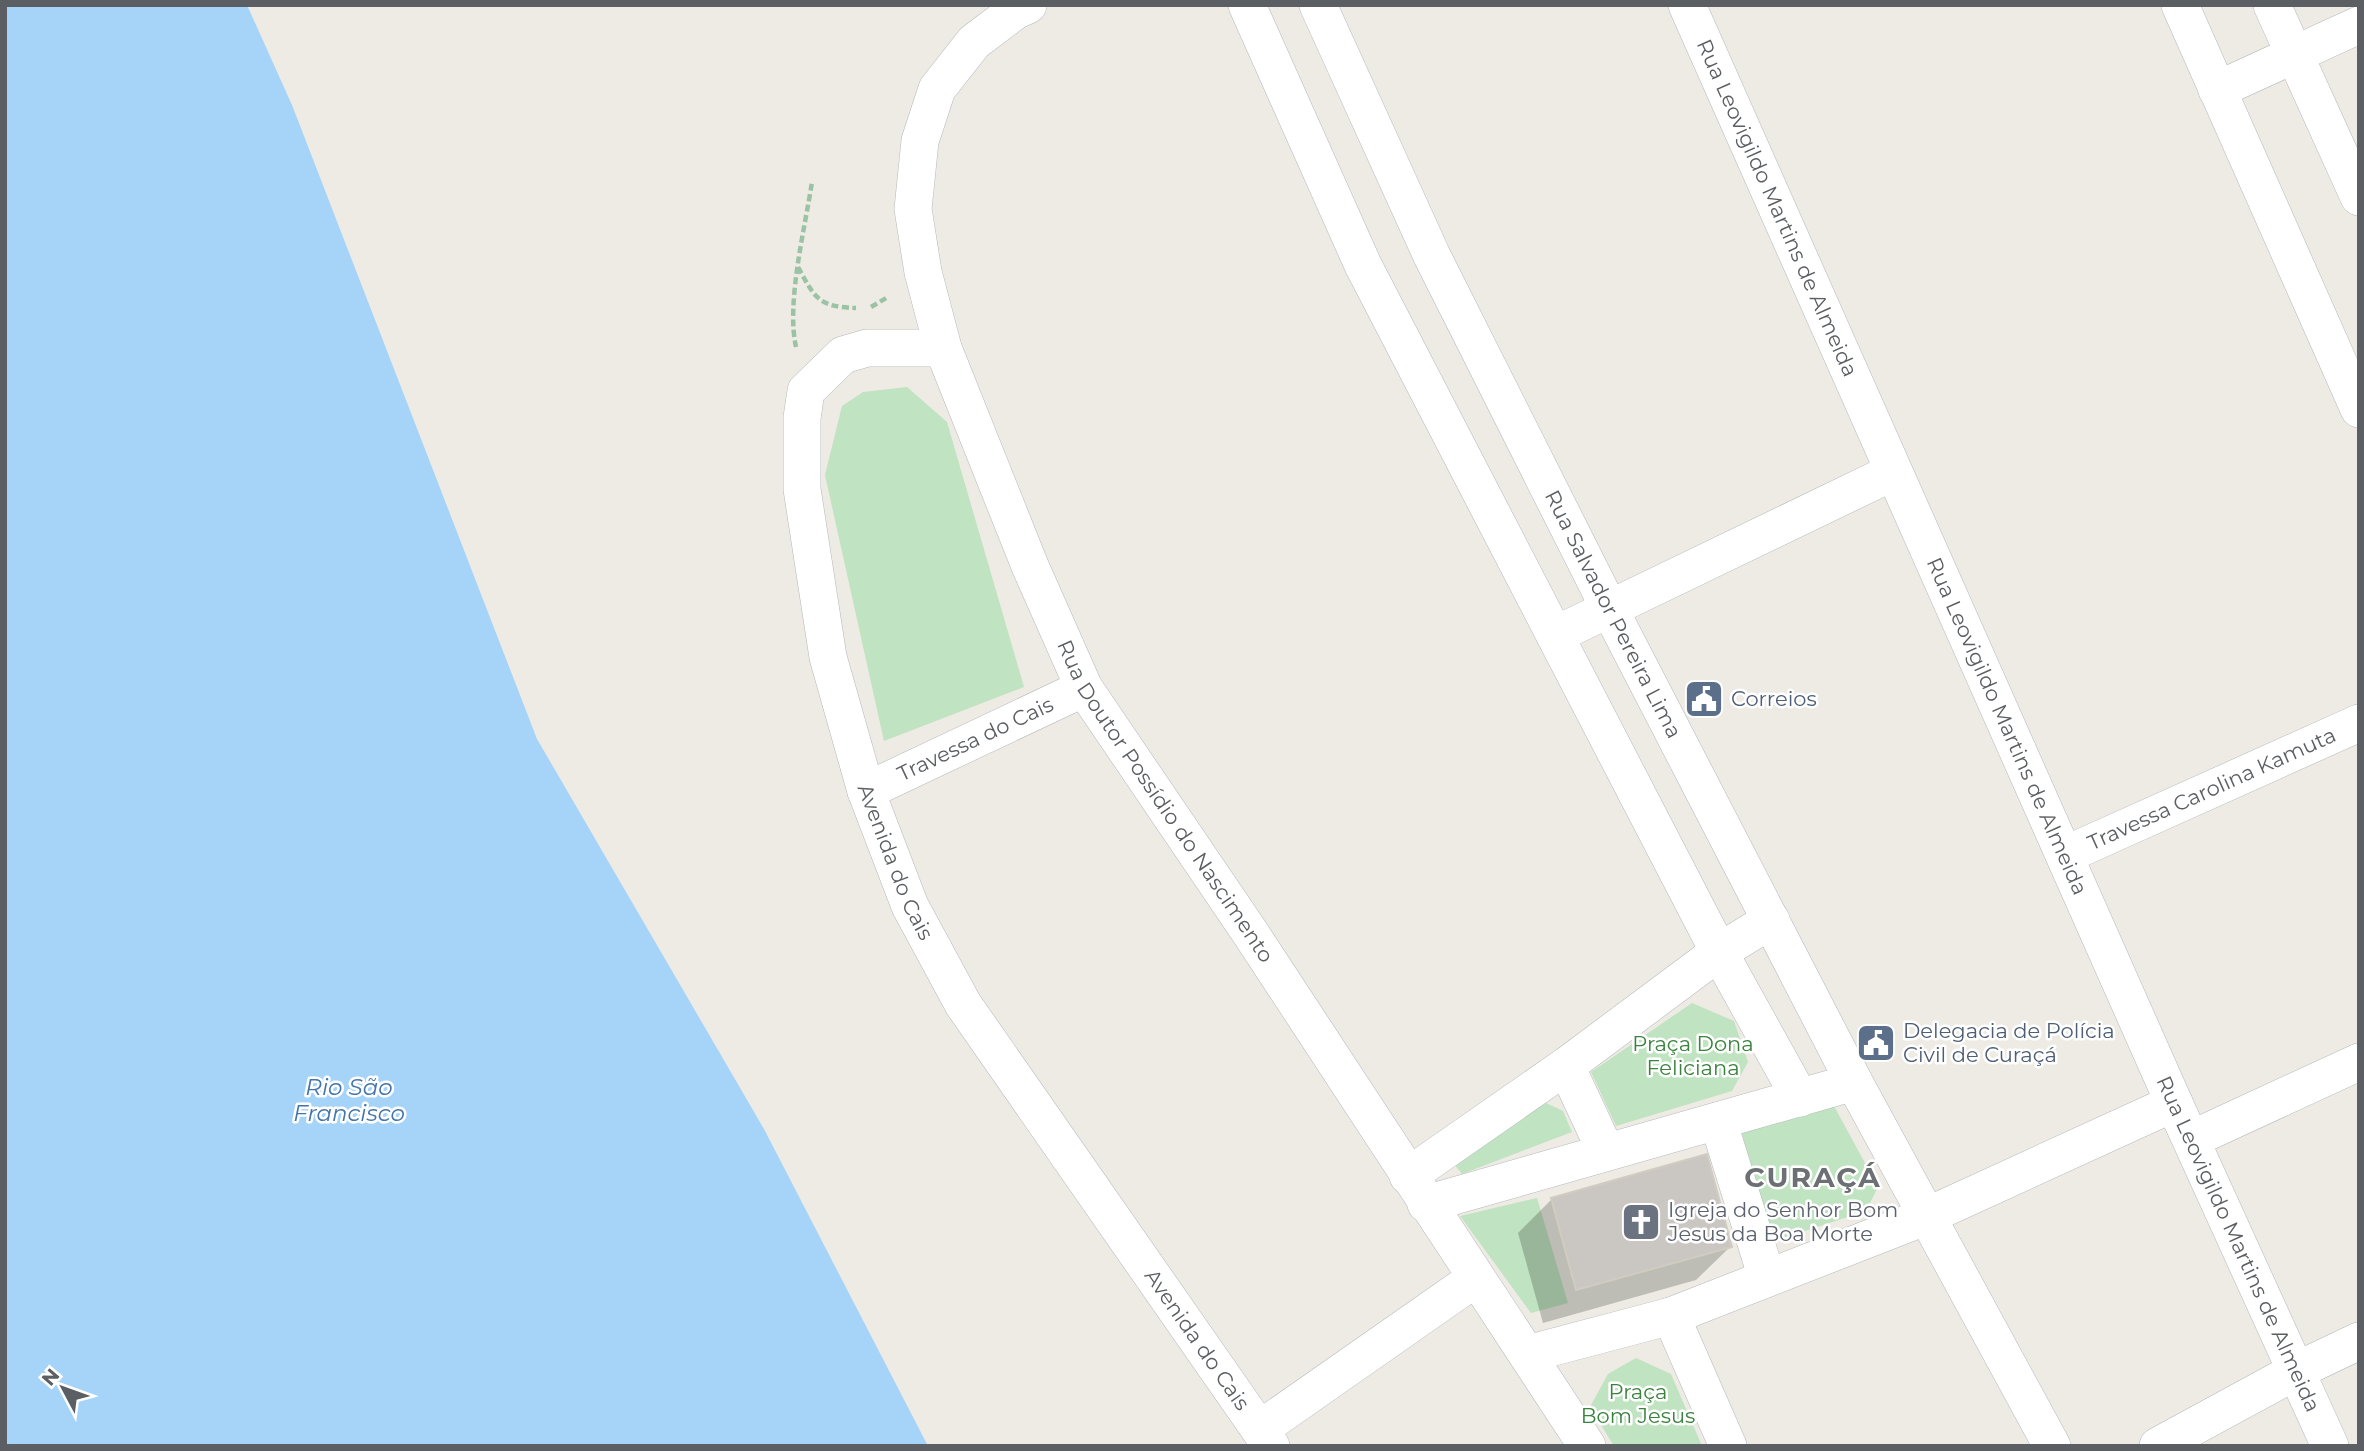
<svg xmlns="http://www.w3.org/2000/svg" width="2364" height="1451" font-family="Montserrat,sans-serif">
<rect width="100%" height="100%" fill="#edebe3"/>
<g fill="#c0e3c1">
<path d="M907 387 947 422 1024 687 884 741 825 475 842 406 863 392Z"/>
<path d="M1692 1003 1734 1021 1748 1062 1732 1091 1616 1126 1591 1072Z"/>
<path d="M1546 1103 1563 1111 1572 1132 1462 1174 1454 1164Z"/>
<path d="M1834 1106 1878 1187 1866 1211 1771 1242 1741 1130Z"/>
<path d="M1537 1198 1568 1303 1531 1313 1460 1216Z"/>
<path d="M1636 1358 1671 1374 1702 1446H1614L1590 1407 1608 1374Z"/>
</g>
<path fill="#a6d4f9" d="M5 5H247L292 105 537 739 764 1129 928 1446H5Z"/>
<path fill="#0003" d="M1552 1199 1730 1247 1696 1280 1543 1323 1518 1233Z"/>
<path fill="#cac7c2" stroke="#d1ccc1" stroke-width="2" d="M1707 1154 1732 1247 1576 1290 1551 1198Z"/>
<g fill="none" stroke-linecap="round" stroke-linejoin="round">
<g stroke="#b5b8bc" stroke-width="38">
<g id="street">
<path id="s1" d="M1028 5 1015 11 974 42 937 89 920 141 913 209 923 272 943 348 1030 566 1084 688 1251 934 1587 1446"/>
<path d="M1247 5 1363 265 1719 952 1800 1098"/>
<path id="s2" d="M1318 5 1432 256 1609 608 1854 1082 2052 1446"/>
<path id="s3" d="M1687 5 2174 1103 2330 1446"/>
<path d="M2180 5 2359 409"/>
<path d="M2272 5 2359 197"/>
<path d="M2217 90 2359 25"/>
<path id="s4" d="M943 348H867L843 355 806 391 802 418V489L828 657 866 791 910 906 963 1004 1271 1446"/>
<path d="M1555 635 1893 472"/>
<path id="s5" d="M866 791 1084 688"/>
<path id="s6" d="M2065 855 2359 723"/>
<path d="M1566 1066 1606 1152"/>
<path d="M1718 1121 1767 1278"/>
<path d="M2192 1139 2359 1062"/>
<path d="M1408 1176 1566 1066 1719 952 1771 920"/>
<path d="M1426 1204 1854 1082"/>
<path d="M1671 1316 1728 1446"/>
<path d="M1527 1354 1671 1316 1927 1216 2174 1103"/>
<path d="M1260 1429 1476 1278"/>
<path d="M2158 1446 2296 1371 2359 1341"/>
</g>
</g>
<g stroke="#9ac3a6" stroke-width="4.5" stroke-dasharray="7 3.5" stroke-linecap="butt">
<path d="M798 267C815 298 818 307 856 308"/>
<path d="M871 307 888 297"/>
<path d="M796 347C786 303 805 228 812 182"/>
</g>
<use href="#street" stroke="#fff" stroke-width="37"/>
</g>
<defs>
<g id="civic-square" transform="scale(2.0125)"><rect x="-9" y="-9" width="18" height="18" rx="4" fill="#5c6f8a" stroke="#fff"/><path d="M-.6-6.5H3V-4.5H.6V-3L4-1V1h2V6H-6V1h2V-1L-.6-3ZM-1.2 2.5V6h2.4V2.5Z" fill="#fff"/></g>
<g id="church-square" transform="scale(2.0125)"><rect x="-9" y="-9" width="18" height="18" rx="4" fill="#6b7280" stroke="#fff"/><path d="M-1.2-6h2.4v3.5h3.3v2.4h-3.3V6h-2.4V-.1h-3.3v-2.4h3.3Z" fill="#fff"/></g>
</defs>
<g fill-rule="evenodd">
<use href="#civic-square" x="1704" y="699"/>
<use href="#civic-square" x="1876" y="1043"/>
<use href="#church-square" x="1641" y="1222"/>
</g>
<g text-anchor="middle" stroke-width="5" stroke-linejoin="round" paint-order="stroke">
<g font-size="21" fill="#5b5e62" stroke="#fff">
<text dy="7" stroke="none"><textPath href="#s3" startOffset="222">Rua Leovigildo Martins de Almeida</textPath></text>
<text dy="7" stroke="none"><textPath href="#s2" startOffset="677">Rua Salvador Pereira Lima</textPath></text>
<text dy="7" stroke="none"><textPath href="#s3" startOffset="789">Rua Leovigildo Martins de Almeida</textPath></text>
<text dy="7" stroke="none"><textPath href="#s5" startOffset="121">Travessa do Cais</textPath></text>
<text dy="7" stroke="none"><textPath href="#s6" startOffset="161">Travessa Carolina Kamuta</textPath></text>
<text dy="7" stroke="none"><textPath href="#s1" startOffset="898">Rua Doutor Possídio do Nascimento</textPath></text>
<text dy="7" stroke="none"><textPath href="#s4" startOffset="637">Avenida do Cais</textPath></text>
<text dy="7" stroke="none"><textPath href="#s3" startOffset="1356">Rua Leovigildo Martins de Almeida</textPath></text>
<text dy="7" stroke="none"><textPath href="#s4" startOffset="1204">Avenida do Cais</textPath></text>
</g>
<g font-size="21" fill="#4e5e75" stroke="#fff" text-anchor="start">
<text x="1731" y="706">Correios</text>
<text x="1903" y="1038">Delegacia de Polícia<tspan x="1903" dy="24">Civil de Curaçá</tspan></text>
</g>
<g font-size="21" fill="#3a823e" stroke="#fff">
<text x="1693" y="1051">Praça Dona<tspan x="1693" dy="24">Feliciana</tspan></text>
<text x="1638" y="1399">Praça<tspan x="1638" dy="24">Bom Jesus</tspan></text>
</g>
<g font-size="21" fill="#5b616d" stroke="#fff" text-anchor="start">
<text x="1668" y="1217">Igreja do Senhor Bom<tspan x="1668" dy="24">Jesus da Boa Morte</tspan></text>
</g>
<g font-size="23" font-style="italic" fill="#4475aa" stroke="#fff">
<text x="349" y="1095">Rio São<tspan x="349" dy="26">Francisco</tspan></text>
</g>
<g font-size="28" font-weight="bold" letter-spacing="2" fill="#6c7074" stroke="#fff">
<text x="1813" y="1187">CURAÇÁ</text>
</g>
</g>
<rect width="2364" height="1451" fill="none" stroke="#5b5e62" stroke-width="14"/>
<g transform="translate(63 1388) rotate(311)" stroke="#ffffff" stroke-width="5" paint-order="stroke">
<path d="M0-5L12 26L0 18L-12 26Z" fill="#5b5e62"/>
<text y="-10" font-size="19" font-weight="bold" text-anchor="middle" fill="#5b5e62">N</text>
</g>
</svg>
